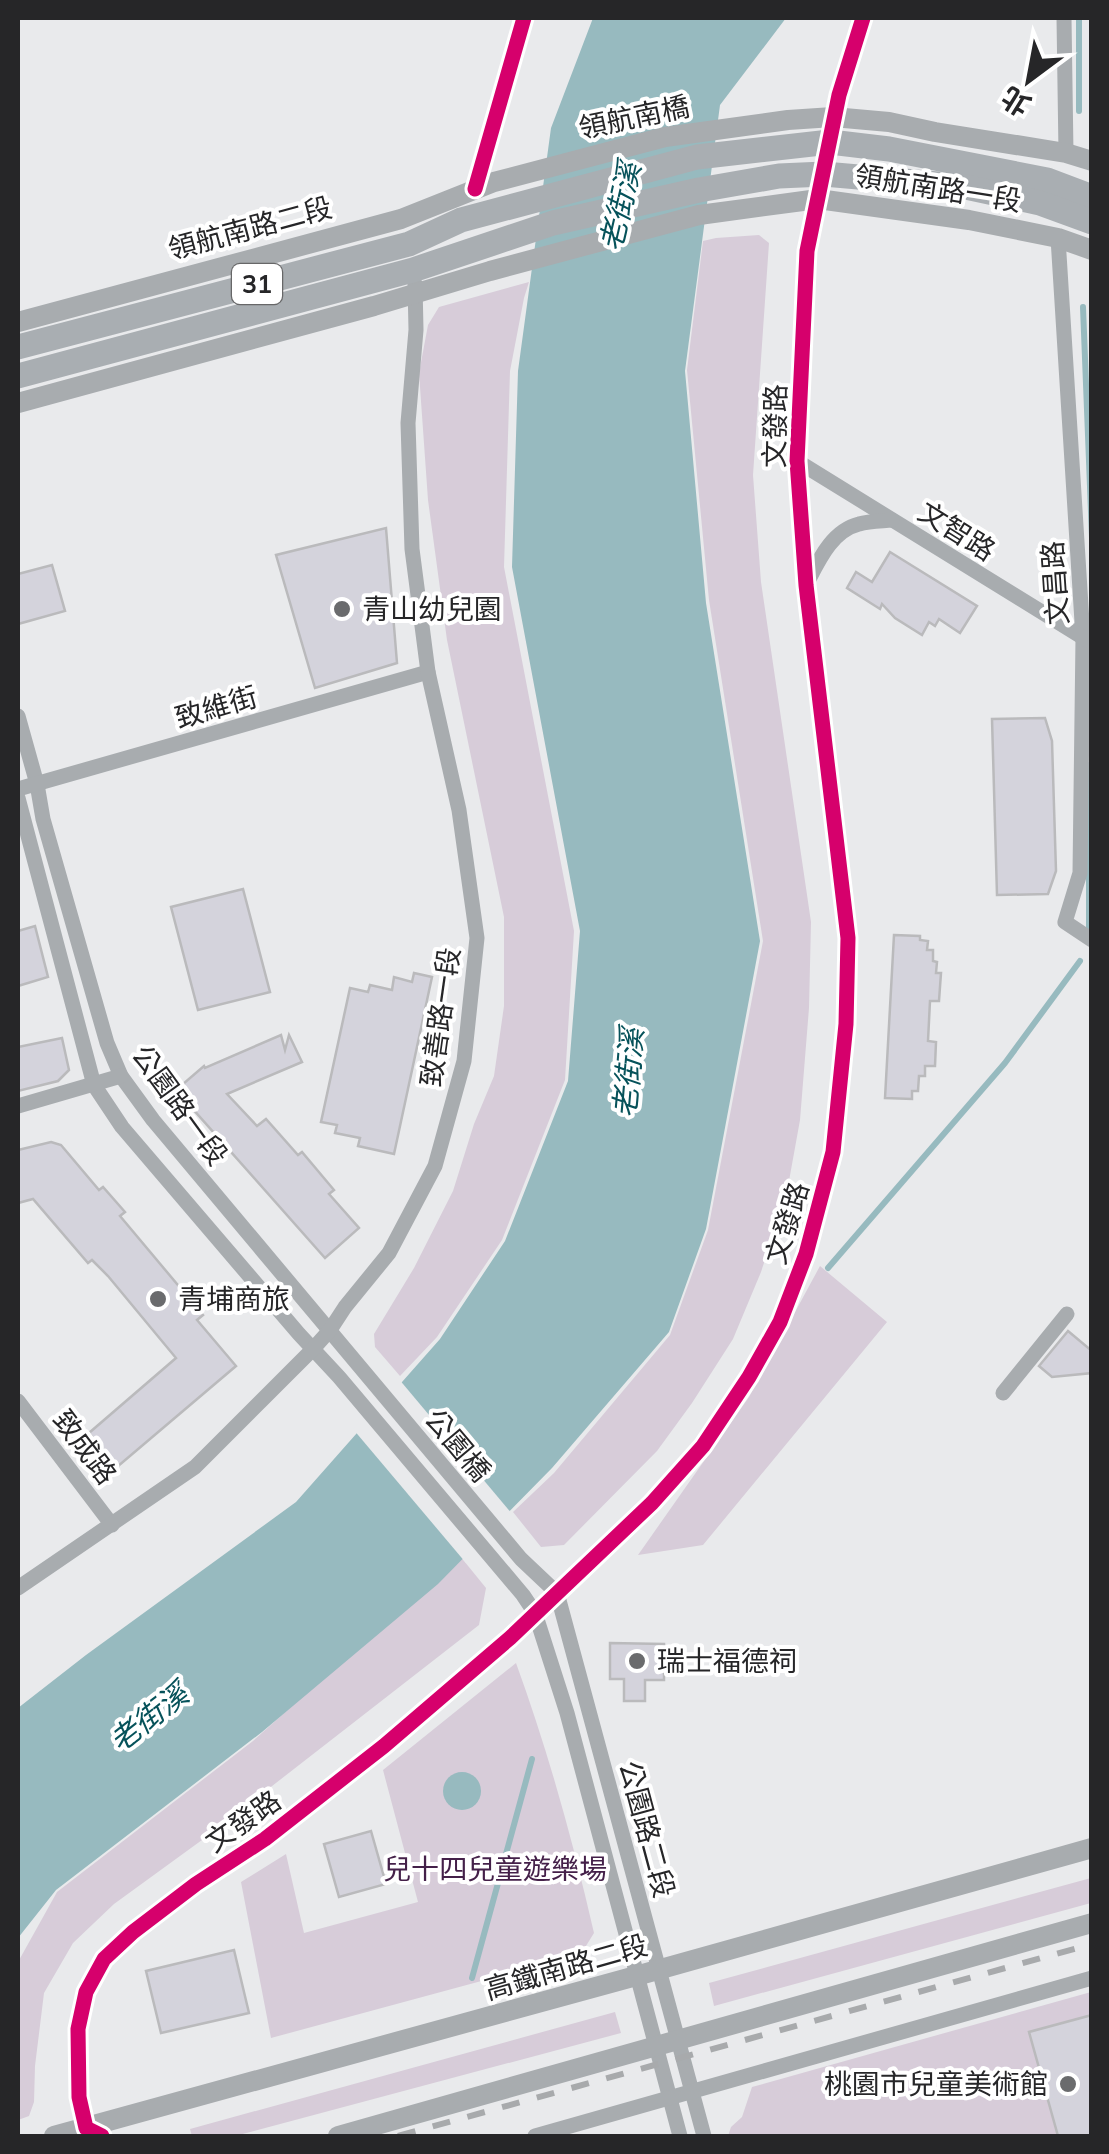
<svg xmlns="http://www.w3.org/2000/svg" width="1109" height="2154" viewBox="0 0 1109 2154" font-family="Mulish,'Noto Sans TC',sans-serif">
<style>
.green{fill:#d7ccd9}
.water{fill:#97babf}
.pier{fill:#e9eaec}
.lines{fill:none;stroke-linecap:round;stroke-linejoin:round}
.stream{stroke:#97babf;stroke-width:6}
.building{fill:#d4d3dc;stroke:#bababc;stroke-width:2.5}
.minor{stroke:#a8acaf;stroke-width:15}
.tertiary{stroke:#a8acaf;stroke-width:20}
.primary{stroke:#a9aeb2;stroke-width:25}
.rail{stroke:#a8aaac;stroke-width:6;stroke-dasharray:18 18;stroke-linecap:butt}
.cycleway-casing{stroke:#fff;stroke-width:21}
.cycleway{stroke:#d6006c;stroke-width:15}
.poi-dot{fill:#6a6b6d;stroke:#fff;stroke-width:4}
.labels{text-anchor:middle;stroke-width:8;stroke-linejoin:round;paint-order:stroke}
.shield{fill:#fff;stroke:#676768;stroke-width:2.5}
.shield-label{font-size:25px;font-weight:bold;fill:#262628}
.street-label{font-size:28px;fill:#262628;stroke:#fff}
.poi-label{font-size:28px;fill:#262628;stroke:#fff;text-anchor:start}
.park-label{font-size:28px;fill:#442049;stroke:#fff}
.water-label{font-size:30px;font-style:italic;fill:#06525a;stroke:#fff}
</style>
<rect width="100%" height="100%" fill="#e9eaec"/>
<!-- green -->
<g class="green">
<polygon points="759,235 769,243 753,475 761,582 811,922 809,1008 800,1120 787,1192 761,1272 733,1339 692,1403 657,1451 564,1545 541,1547 513,1512 554,1473 670,1335 708,1230 763,941 709,600 687,370 703,241 716,238"/>
<polygon points="529,282 524,298 510,371 504,567 574,931 565,1080 502,1240 437,1337 400,1376 375,1347 374,1334 414,1268 453,1191 474,1124 494,1076 504,1006 504,917 447,640 428,500 419,373 428,325 439,307"/>
<polygon points="820,1266 887,1322 703,1545 638,1555 749,1397"/>
<polygon points="460,1556 486,1588 479,1625 213,1832 114,1904 73,1943 44,1993 35,2066 34,2102 29,2116 18,2120 18,2104 20,2103 18,1962 57,1892 253,1741"/>
<path d="M 516,1663 C 548,1751 573,1841 594,1933 L 581,1954 L 271,2038 L 241,1882 L 286,1854 L 304,1933 L 418,1902 L 383,1770 Z"/>
<polygon points="1091,1878 1091,1903 714,2006 709,1983"/>
<polygon points="1091,1992 1091,2136 728,2136 731,2127 742,2117 752,2087"/>
<polygon points="615,2012 621,2033 235,2136 192,2136 190,2129"/>
</g>
<!-- water -->
<g class="water">
<polygon points="593,18 786,18 720,105 685,371 706,603 760,941 706,1229 669,1332 552,1468 438,1584 262,1732 56,1890 18,1938 18,1708 86,1655 296,1502 440,1339 505,1241 568,1081 580,931 512,567 518,371 551,128"/>
<circle cx="462" cy="1791" r="19"/>
</g>
<!-- pier -->
<polygon class="pier" points="398,1378 513,1515 466,1563 353,1429"/>
<g class="lines">
<!-- stream -->
<g class="stream">
<polyline points="1079,18 1079,111"/>
<polyline points="1083,307 1092,538"/>
<polyline points="1089,765 1089,927"/>
<polyline points="828,1268 1005,1063 1080,961"/>
<polyline points="472,1978 532,1759"/>
</g>
</g>
<!-- building -->
<g class="building">
<polygon points="386,528 397,663 315,688 276,555"/>
<polygon points="890,552 977,606 960,633 939,619 935,626 929,622 922,635 895,618 882,604 880,609 847,588 856,572 872,582"/>
<polygon points="52,565 65,611 18,624 18,574"/>
<polygon points="1045,718 1052,741 1056,871 1048,894 997,895 992,719"/>
<polygon points="243,889 270,992 198,1010 171,907"/>
<polygon points="35,926 48,977 18,986 18,931"/>
<polygon points="894,935 920,936 920,940 928,941 927,950 933,950 933,961 937,962 936,973 941,973 939,1001 930,1001 928,1041 936,1042 935,1066 925,1066 925,1076 919,1076 918,1091 912,1091 912,1099 885,1098"/>
<polygon points="414,973 432,977 394,1154 358,1146 360,1138 335,1133 337,1125 321,1122 350,988 368,992 370,985 392,990 394,977 412,982"/>
<polygon points="281,1035 285,1050 289,1035 302,1062 227,1094 257,1126 266,1119 298,1155 302,1152 334,1190 329,1194 359,1228 325,1258 176,1090 204,1066 205,1068"/>
<polygon points="62,1038 69,1070 58,1081 18,1091 18,1047"/>
<polygon points="51,1142 61,1145 99,1190 103,1187 125,1212 120,1216 203,1315 197,1320 236,1366 117,1467 89,1433 176,1358 108,1276 92,1260 88,1263 33,1199 18,1203 18,1150"/>
<polygon points="1068,1331 1092,1351 1092,1373 1052,1377 1039,1366"/>
<polygon points="610,1643 664,1644 664,1680 645,1680 645,1701 624,1701 624,1679 610,1679"/>
<polygon points="371,1831 386,1884 339,1897 324,1844"/>
<polygon points="234,1950 249,2013 161,2033 146,1971"/>
<polygon points="1092,2015 1092,2136 1058,2136 1029,2032"/>
</g>
<g class="lines">
<!-- minor -->
<g class="minor">
<polyline points="1064,18 1066,153"/>
<polyline points="1058,238 1083,638 1080,873 1065,922 1092,940"/>
<polyline points="797,461 1087,640"/>
<path d="M 806,585 C 818,562 831,531 859,524 C 869,521 882,521 892,520"/>
<polyline points="18,716 37,784 43,819 107,1043 121,1076 153,1120 521,1559 557,1593"/>
<polyline points="18,789 428,672"/>
<polyline points="18,798 94,1085 122,1127 299,1334 339,1377 523,1595 535,1613 567,1713 680,2136"/>
<polyline points="18,1106 121,1076"/>
<polyline points="1003,1393 1067,1314"/>
<polyline points="18,1401 112,1525"/>
<polyline points="18,1588 195,1467 313,1349 330,1330 345,1307 389,1253 435,1166 464,1061 477,938 459,810 428,672 412,549 408,423 416,330 415,284"/>
<polyline points="557,1593 704,2136"/>
<polyline points="102,2136 86,2128 79,2097 78,2029 86,1992 104,1959 133,1932 196,1884 265,1839 384,1746 510,1638 652,1503 703,1446 749,1377 780,1322 806,1254 833,1152 846,1024 848,938 806,585 797,461 807,251 839,95 863,18"/>
<polyline points="535,2136 1092,1978"/>
</g>
<!-- tertiary -->
<g class="tertiary">
<polyline points="18,322 401,219 494,182 665,137 788,120 833,117 889,122 935,132 1066,153 1092,161"/>
<polyline points="18,403 374,306 490,271 699,215 818,199 969,220 1058,238 1092,250"/>
<polyline points="54,2136 636,1976 1092,1848"/>
<polyline points="338,2136 1092,1923"/>
</g>
<!-- primary -->
<g class="primary">
<polyline points="18,347 409,244 461,220 697,157 830,142 889,149 1047,180 1092,197"/>
<polyline points="18,376 413,270 553,223 699,190 779,176 824,174 961,186 1040,203 1092,222"/>
</g>
<!-- rail -->
<polyline class="rail" points="398,2136 1092,1944"/>
<!-- cycleway casing -->
<g class="cycleway-casing">
<g id="cycleway">
<polyline points="475,189 524,18"/>
<polyline points="102,2136 86,2128 79,2097 78,2029 86,1992 104,1959 133,1932 196,1884 265,1839 384,1746 510,1638 652,1503 703,1446 749,1377 780,1322 806,1254 833,1152 846,1024 848,938 806,585 797,461 807,251 839,95 863,18"/>
</g>
</g>
<!-- cycleway -->
<use href="#cycleway" class="cycleway"/>
</g>
<!-- markers -->
<g class="poi-dot">
<circle cx="342" cy="609" r="10"/>
<circle cx="158" cy="1299" r="10"/>
<circle cx="637" cy="1661" r="10"/>
<circle cx="1068" cy="2084" r="10"/>
</g>
<g class="labels">
<!-- shield labels -->
<rect class="shield" x="232" y="264" width="50" height="40" rx="8"/>
<g class="shield-label">
<text x="257" y="293">31</text>
</g>
<!-- street labels -->
<g class="street-label">
<text transform="translate(634 117) rotate(-12)" y="10">領航南橋</text>
<text transform="translate(938 188) rotate(9)" y="10">領航南路一段</text>
<text transform="translate(250 228) rotate(-15)" y="10">領航南路二段</text>
<text transform="translate(775 426) rotate(-89)" y="10">文發路</text>
<text transform="translate(957 531) rotate(32)" y="10">文智路</text>
<text transform="translate(1055 583) rotate(-94)" y="10">文昌路</text>
<text transform="translate(216 707) rotate(-16)" y="10">致維街</text>
<text transform="translate(440 1017) rotate(-82)" y="10">致善路一段</text>
<text transform="translate(180 1105) rotate(54)" y="10">公園路一段</text>
<text transform="translate(787 1223) rotate(-73)" y="10">文發路</text>
<text transform="translate(458 1445) rotate(50)" y="10">公園橋</text>
<text transform="translate(85 1447) rotate(53)" y="10">致成路</text>
<text transform="translate(243 1821) rotate(-35)" y="10">文發路</text>
<text transform="translate(647 1829) rotate(75)" y="10">公園路二段</text>
<text transform="translate(566 1967) rotate(-16)" y="10">高鐵南路二段</text>
</g>
<!-- poi labels -->
<g class="poi-label">
<text x="362" y="619">青山幼兒園</text>
<text x="178" y="1309">青埔商旅</text>
<text x="657" y="1671">瑞士福德祠</text>
<text x="1048" y="2094" text-anchor="end">桃園市兒童美術館</text>
</g>
<!-- park labels -->
<g class="park-label">
<text x="495" y="1879">兒十四兒童遊樂場</text>
</g>
<!-- water labels -->
<g class="water-label">
<text transform="translate(621 207) rotate(-77)" y="10">老街溪</text>
<text transform="translate(629 1073) rotate(-85)" y="10">老街溪</text>
<text transform="translate(149 1718) rotate(-38)" y="10">老街溪</text>
</g>
</g>
<!-- border -->
<rect width="1109" height="2154" fill="none" stroke="#262628" stroke-width="40"/>
<!-- north arrow -->
<g transform="translate(1029 80) rotate(212)" stroke="#ffffff" stroke-width="8" paint-order="stroke">
<path d="M0-8L18 38L0 25L-18 38Z" fill="#262628"/>
<text y="-15" font-size="28" font-weight="bold" text-anchor="middle" fill="#262628">北</text>
</g>
</svg>
